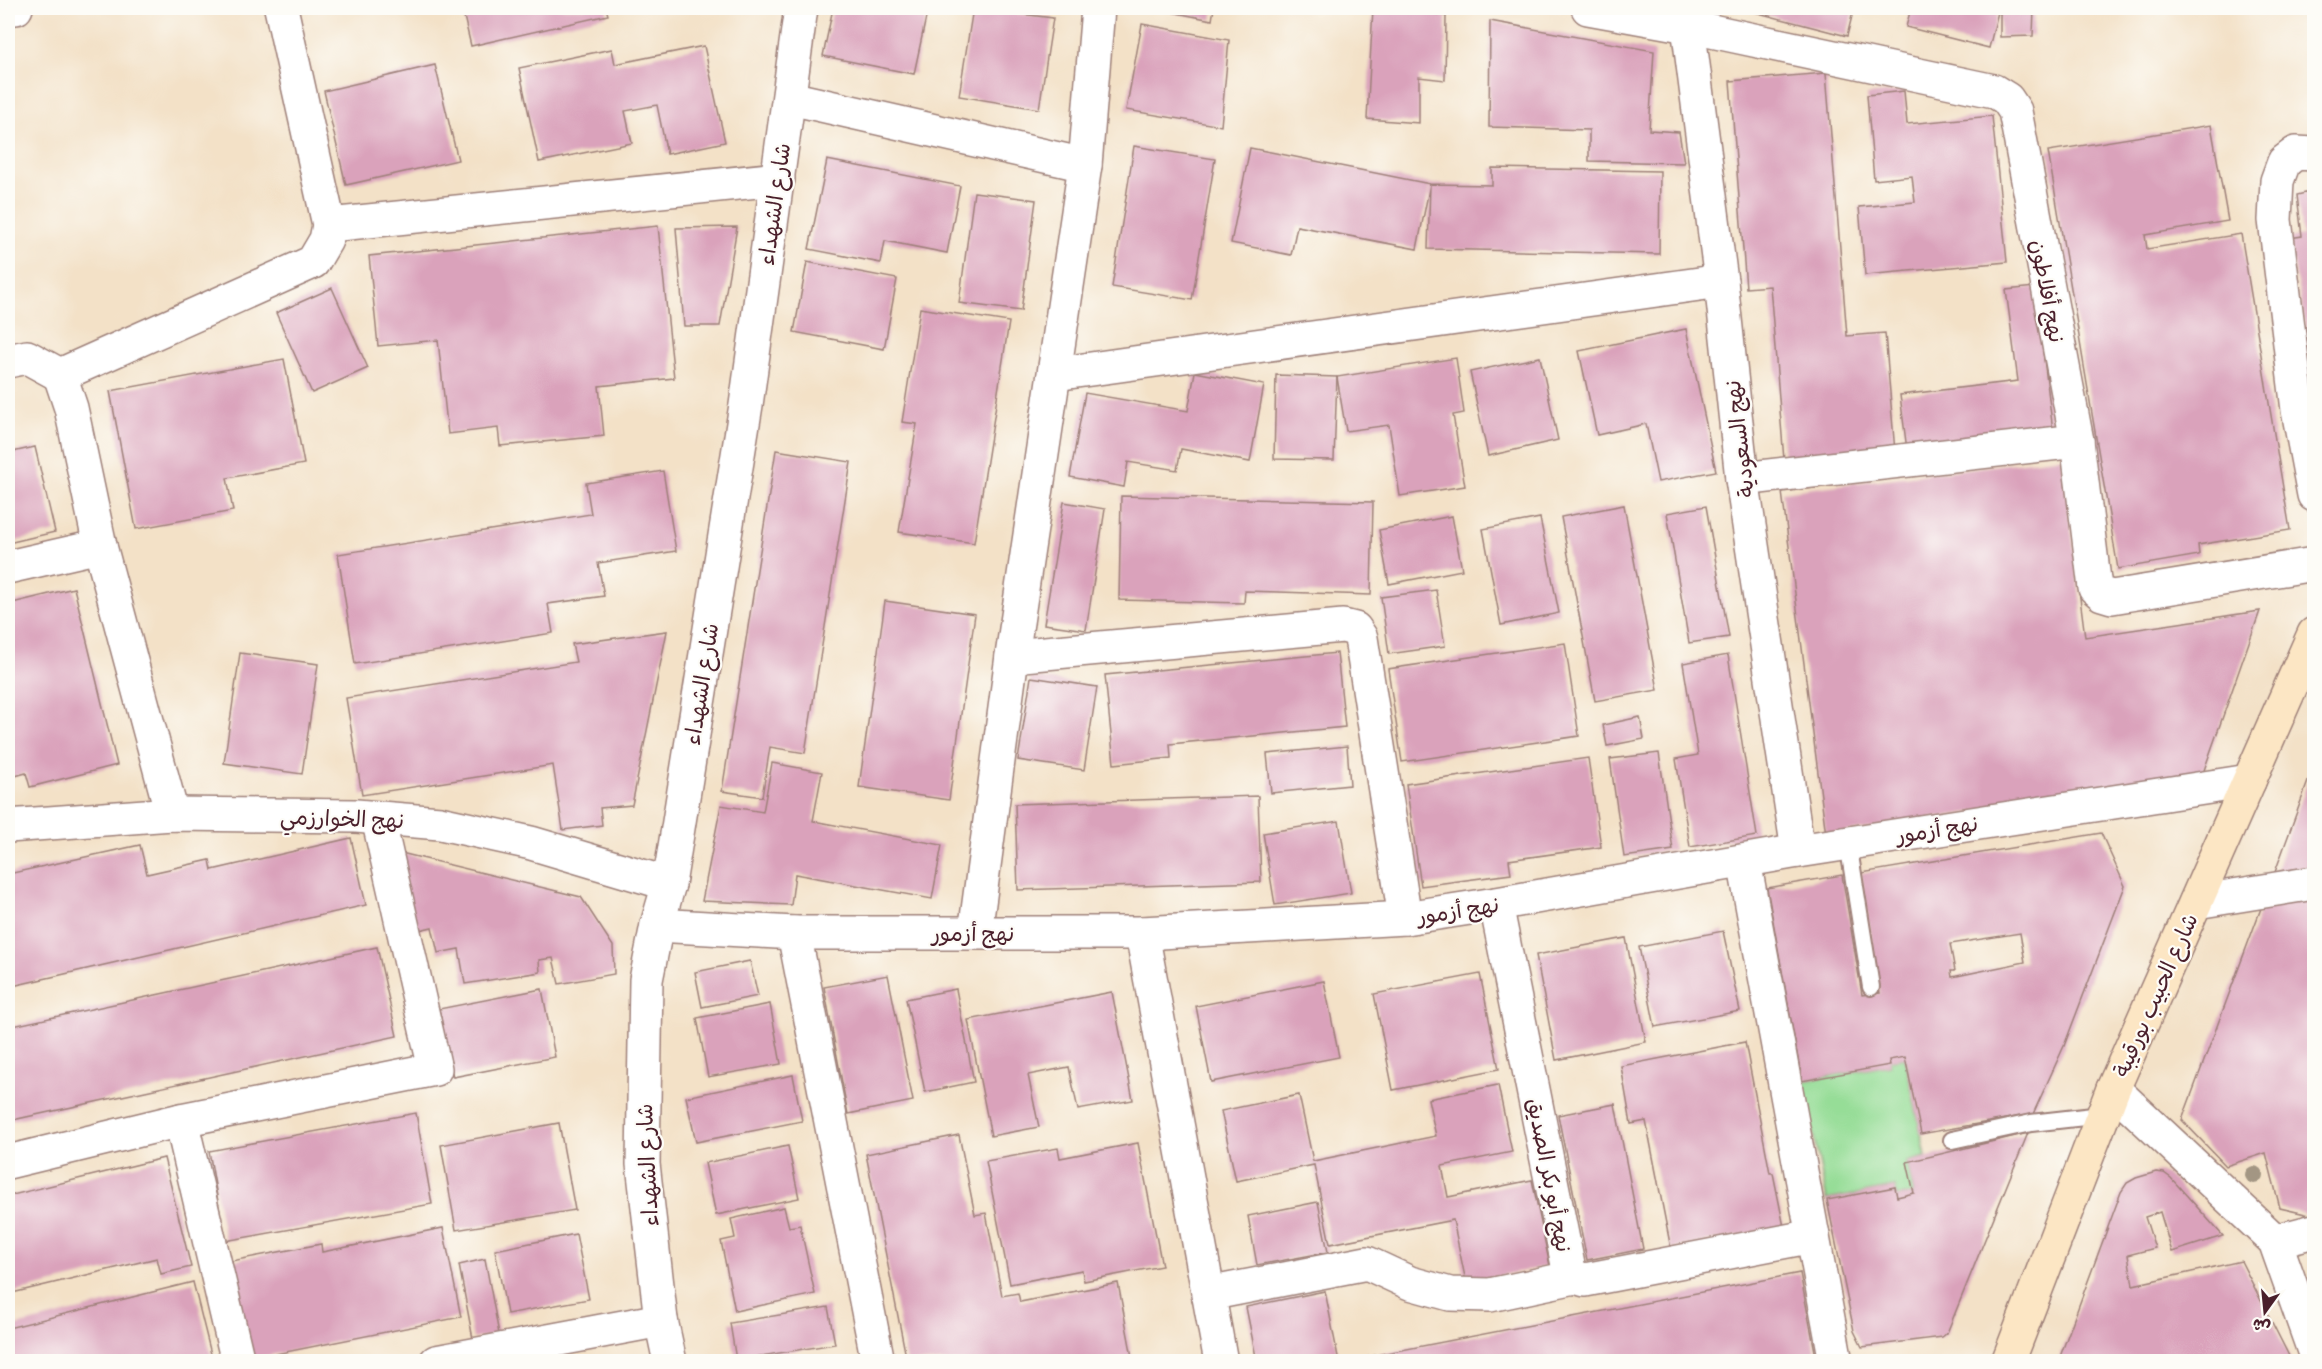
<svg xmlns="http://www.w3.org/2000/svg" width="2322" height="1369" viewBox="0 0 2322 1369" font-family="Itim,'Playpen Sans Arabic',sans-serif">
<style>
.green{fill:#96dd97;stroke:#707e61;stroke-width:1.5}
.building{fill:#daa2bb;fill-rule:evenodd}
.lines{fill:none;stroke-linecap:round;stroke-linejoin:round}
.service-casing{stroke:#9e8079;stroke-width:20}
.minor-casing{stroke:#9e8079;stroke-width:36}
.secondary-casing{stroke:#9e8079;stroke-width:36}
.service{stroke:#fff;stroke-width:16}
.minor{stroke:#fff;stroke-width:33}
.secondary{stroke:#fce6c4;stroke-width:33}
.tree{fill:#a39683}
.labels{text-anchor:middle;stroke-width:4.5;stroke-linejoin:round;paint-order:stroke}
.street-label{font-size:22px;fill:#4a1f2b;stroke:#fdfcf7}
</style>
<rect width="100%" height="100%" fill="#fdfcf7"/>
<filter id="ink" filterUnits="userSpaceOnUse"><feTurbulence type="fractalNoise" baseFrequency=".0167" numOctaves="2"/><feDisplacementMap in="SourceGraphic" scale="12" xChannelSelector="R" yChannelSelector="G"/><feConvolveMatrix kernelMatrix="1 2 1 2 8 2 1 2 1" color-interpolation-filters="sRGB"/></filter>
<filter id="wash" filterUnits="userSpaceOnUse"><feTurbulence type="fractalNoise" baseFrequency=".008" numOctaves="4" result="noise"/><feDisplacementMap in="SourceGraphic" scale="24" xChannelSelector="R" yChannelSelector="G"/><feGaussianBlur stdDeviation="1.35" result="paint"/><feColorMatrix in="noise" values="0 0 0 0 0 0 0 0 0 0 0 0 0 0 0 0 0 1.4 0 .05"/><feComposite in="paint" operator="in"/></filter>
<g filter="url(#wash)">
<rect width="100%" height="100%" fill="#f3e1c7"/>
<!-- green -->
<polygon class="green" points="1905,1057 1926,1157 1907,1162 1914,1193 1897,1197 1895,1187 1827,1200 1802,1081 1890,1065 1889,1060"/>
<g id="blocks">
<!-- building -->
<g class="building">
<polygon points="462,8 606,8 608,15 471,46"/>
<polygon points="833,8 928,8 914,74 823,56"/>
<polygon points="973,8 1053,18 1039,109 959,96"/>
<polygon points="1373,8 1397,8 1446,16 1445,80 1419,77 1419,123 1367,119"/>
<polygon points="1739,8 1854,8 1847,36"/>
<polygon points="1911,8 1999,8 1989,48 1906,27"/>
<polygon points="2000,8 2034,8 2033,36 2000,37"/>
<polygon points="1156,9 1156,8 1214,8 1212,20"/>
<polygon points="1490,21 1654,51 1649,130 1679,132 1684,163 1589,161 1589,130 1489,127"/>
<polygon points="1142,24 1229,40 1221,126 1126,110"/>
<polygon points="704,46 725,142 667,154 657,105 625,111 632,143 539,162 519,68 612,49 615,64"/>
<polygon points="435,65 458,160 346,185 324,91"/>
<polygon points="1826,73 1847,336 1885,333 1895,452 1784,460 1770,286 1746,288 1730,81"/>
<polygon points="1904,91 1907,124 1992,116 2007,262 1865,275 1859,207 1915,202 1912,176 1874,180 1867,95"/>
<polygon points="2211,125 2228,221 2145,235 2147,249 2241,234 2290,530 2198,545 2199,555 2118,569 2048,151"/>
<polygon points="1134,146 1215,159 1192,300 1112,287"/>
<polygon points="1250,148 1430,184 1492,185 1492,168 1660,171 1659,254 1428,249 1430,184 1417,249 1297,226 1291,255 1231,243"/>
<polygon points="827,160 960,186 947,253 885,241 881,263 809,249"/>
<polygon points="2314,191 2314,371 2313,371 2289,238 2302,236 2297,195"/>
<polygon points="974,192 1036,200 1021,311 959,303"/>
<polygon points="658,226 674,378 599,386 604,436 500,446 498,428 448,434 438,340 378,346 369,256"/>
<polygon points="737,227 720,326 684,326 676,228"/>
<polygon points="807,262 897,279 884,349 794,332"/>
<polygon points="2035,287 2053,431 1907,450 1900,395 2018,381 2006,290"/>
<polygon points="332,288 368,368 312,393 276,313"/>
<polygon points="920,308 1009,322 974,543 899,532 917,424 902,422"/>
<polygon points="1686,329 1716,471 1658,482 1646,424 1597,435 1579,351"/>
<polygon points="1540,357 1558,440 1488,456 1470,372"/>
<polygon points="1456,358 1464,413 1453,415 1465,486 1400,496 1389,425 1346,431 1337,377"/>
<polygon points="284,359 304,464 227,478 233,511 136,529 110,391"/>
<polygon points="1195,372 1264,385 1250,462 1181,449 1177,470 1128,462 1124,487 1070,477 1085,393 1188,411"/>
<polygon points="1276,375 1337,377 1334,460 1274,459"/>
<polygon points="35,447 55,532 8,543 8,453"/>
<polygon points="776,450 851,462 805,753 770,747 762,797 722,791"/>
<polygon points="2062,457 2085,637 2260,611 2202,776 1826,835 1782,492"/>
<polygon points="663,471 676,551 598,563 604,596 548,604 553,633 355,664 338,554 591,514 586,483"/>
<polygon points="1121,496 1373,502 1371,595 1245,591 1244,603 1119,600"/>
<polygon points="1064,502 1105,509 1086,630 1044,624"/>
<polygon points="1624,505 1658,690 1595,701 1561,517"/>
<polygon points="1706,506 1729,637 1689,643 1667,513"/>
<polygon points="1452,516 1462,570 1389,584 1379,530"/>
<polygon points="1540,518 1559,613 1501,625 1483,529"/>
<polygon points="74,588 117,765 30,787 26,773 8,778 8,604"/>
<polygon points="1436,590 1445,646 1389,654 1381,597"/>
<polygon points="885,601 975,614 949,800 859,787"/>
<polygon points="667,631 632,805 600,808 602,825 563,830 553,765 362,795 346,698 576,662 572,644"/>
<polygon points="1565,643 1579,736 1402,762 1388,669"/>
<polygon points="240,653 318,664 302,774 224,763"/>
<polygon points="1337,653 1345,727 1170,744 1171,758 1114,764 1105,675"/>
<polygon points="1728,655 1757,836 1690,847 1676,759 1698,755 1683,663"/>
<polygon points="1031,677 1097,687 1084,770 1018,760"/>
<polygon points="1640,717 1644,739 1607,746 1603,725"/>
<polygon points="1347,746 1350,785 1271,793 1267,754"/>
<polygon points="1659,753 1673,850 1624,857 1610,759"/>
<polygon points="1588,758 1601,847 1509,860 1511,874 1421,886 1406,784"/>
<polygon points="772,763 822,772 813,821 942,845 932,899 795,874 791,905 702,901 721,805 763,812"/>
<polygon points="2314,765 2314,866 2275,872"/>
<polygon points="1258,796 1261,882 1018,890 1015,804"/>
<polygon points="1339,821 1351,893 1275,905 1263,833"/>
<path d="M 2101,833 L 2125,886 L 2064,1046 L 2033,1114 L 1921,1134 L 1905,1057 L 1889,1060 L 1890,1065 L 1802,1081 L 1767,888 L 1842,875 L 1862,995 L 1880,993 L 1861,873 ZM 2020,933 L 2025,962 L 1952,977 L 1951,971 L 1955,971 L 1950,944 Z"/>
<polygon points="351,838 366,905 8,987 8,874 140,845 147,874 210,860 212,870"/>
<polygon points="397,852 581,897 613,946 614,974 559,984 553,958 539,960 540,972 465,984 459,949 438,953 432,927 415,931"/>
<polygon points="2314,895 2314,1216 2280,1208 2266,1153 2226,1166 2182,1120 2263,903"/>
<polygon points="1723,931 1740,1011 1655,1027 1639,947"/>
<polygon points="1626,938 1646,1042 1556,1060 1536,955"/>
<polygon points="377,947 397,1036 8,1121 8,1027"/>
<polygon points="750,961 758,996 702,1007 695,972"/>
<polygon points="1480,974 1499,1069 1393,1090 1374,994"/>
<polygon points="888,975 913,1101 848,1114 824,987"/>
<polygon points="1324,981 1339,1057 1211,1082 1196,1006"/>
<polygon points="542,989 555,1057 453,1077 439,1009"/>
<polygon points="956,989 974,1082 925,1092 906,999"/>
<polygon points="1112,992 1133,1100 1078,1110 1069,1067 1028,1075 1039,1127 991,1136 968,1020"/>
<polygon points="770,1004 781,1064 708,1077 697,1018"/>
<polygon points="1745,1042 1770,1173 1773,1173 1784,1227 1671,1249 1646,1121 1631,1124 1621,1066"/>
<polygon points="793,1075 802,1121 696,1142 686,1097"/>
<polygon points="1498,1085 1512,1152 1442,1166 1448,1197 1532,1180 1550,1266 1466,1282 1453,1220 1330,1244 1314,1165 1236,1181 1221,1111 1299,1095 1313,1161 1436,1136 1428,1099"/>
<polygon points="1615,1104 1643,1249 1587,1260 1558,1115"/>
<polygon points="416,1113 432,1204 225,1241 209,1151"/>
<polygon points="559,1123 575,1210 456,1230 441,1145"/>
<polygon points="2028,1133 1947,1333 1942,1337 1862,1347 1854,1331 1827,1200 1895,1187 1897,1197 1914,1193 1907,1162"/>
<polygon points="959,1135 975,1215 986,1213 1002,1296 1018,1293 1020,1302 1118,1283 1133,1362 907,1362 866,1154"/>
<polygon points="1138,1143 1162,1266 1084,1281 1082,1270 1010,1284 986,1161 1058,1148 1060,1158"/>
<polygon points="788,1146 799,1198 716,1215 705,1163"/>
<polygon points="164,1158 191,1267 161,1274 157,1258 8,1294 8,1196"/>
<polygon points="2156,1172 2164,1173 2171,1178 2223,1236 2172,1252 2160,1212 2145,1217 2155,1248 2128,1255 2133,1285 2241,1261 2292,1362 2058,1362 2121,1192 2127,1183 2136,1178"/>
<polygon points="1318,1202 1328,1252 1257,1265 1248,1216"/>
<polygon points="784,1207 789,1227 800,1225 815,1294 735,1311 721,1241 735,1238 731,1219"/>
<polygon points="443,1228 461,1317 246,1360 226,1262 321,1244 322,1252"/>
<polygon points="576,1234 589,1299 507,1314 495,1250"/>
<polygon points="485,1259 499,1334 473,1339 459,1265"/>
<polygon points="1800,1273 1817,1362 1355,1362 1355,1359"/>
<polygon points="193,1282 213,1362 8,1362 8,1328"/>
<polygon points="1325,1291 1339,1362 1257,1362 1246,1307"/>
<polygon points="828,1307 835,1344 736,1360 730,1323"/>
</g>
</g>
</g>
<g filter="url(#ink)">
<use href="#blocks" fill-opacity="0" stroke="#9e8079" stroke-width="1.5"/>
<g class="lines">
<!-- service casing -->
<g class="service-casing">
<g id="service">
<polyline points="1848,843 1871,987"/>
<polyline points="1952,1140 2031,1123 2102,1115"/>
</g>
</g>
<!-- minor casing -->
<g class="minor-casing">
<g id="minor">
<polyline points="1588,8 1688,26 1994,91 2007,99 2015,111 2077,441 2095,588 2102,594 2112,597 2314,564"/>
<polyline points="1690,8 1688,26 1721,281 1742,479 1798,851"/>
<polyline points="8,9 16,8"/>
<polyline points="790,98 1085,165"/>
<polyline points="2314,154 2296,153 2284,162 2277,181 2275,220 2298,410 2314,495"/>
<polyline points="329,225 778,179"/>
<polyline points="8,361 27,357 60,375"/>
<polyline points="1055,374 1721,281"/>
<polyline points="1742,479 2077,441"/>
<polyline points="8,567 100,546"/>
<polyline points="1012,656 1343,626 1355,629 1361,638 1405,918"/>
<polyline points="172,814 100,546 71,408 60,375 313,262 326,240 329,225 281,8"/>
<polyline points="8,826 172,814 356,816 440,823 531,843 669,884"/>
<polyline points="1744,861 1836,1362"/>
<polyline points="2196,902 2314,883"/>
<polyline points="1496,904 1569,1270 1575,1277 1585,1280 1813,1236"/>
<polyline points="657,925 794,933 1142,933 1405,918 1496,904 1798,851 2249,781"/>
<polyline points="794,933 878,1362"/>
<polyline points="975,933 1012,656 1085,165 1098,8"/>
<polyline points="1142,933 1221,1362"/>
<polyline points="2113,1089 2275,1241 2314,1351"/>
<polyline points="181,1120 435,1069 378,818"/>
<polyline points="8,1162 181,1120 238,1362"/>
<polyline points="2275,1241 2314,1231"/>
<polyline points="1208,1294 1367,1263 1410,1283 1450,1294 1490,1295 1575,1277"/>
<polyline points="436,1362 661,1320"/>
<polyline points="670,1362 661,1320 643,1164 646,980 657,925 669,884 746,405 801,8"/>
</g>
</g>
<!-- secondary casing -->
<g class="secondary-casing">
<polyline id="secondary" points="2008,1362 2113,1089 2314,634"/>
</g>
<!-- service -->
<use href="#service" class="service"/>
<!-- minor -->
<use href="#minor" class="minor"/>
<!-- secondary -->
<use href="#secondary" class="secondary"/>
</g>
<!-- trees -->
<circle class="tree" cx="2254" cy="1175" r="9"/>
</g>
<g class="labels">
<!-- street labels -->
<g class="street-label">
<text transform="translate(774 204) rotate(-82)" y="8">شارع الشهداء</text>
<text transform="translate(2048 291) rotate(79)" y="8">نهج أفلاطون</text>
<text transform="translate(1739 439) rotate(-97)" y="8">نهج السعودية</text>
<text transform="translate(701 684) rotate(-81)" y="8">شارع الشهداء</text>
<text transform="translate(342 818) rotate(2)" y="8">نهج الخوارزمي</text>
<text transform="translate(1937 829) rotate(-9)" y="8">نهج أزمور</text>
<text transform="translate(1458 910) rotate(-9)" y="8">نهج أزمور</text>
<text x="973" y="941">نهج أزمور</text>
<text transform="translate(2155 995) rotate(-66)" y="8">شارع الحبيب بورقيبة</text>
<text transform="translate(647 1165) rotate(-93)" y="8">شارع الشهداء</text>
<text transform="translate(1550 1175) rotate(79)" y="8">نهج أبو بكر الصديق</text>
</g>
</g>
<!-- margin -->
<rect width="2322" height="1369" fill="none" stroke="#fdfcf7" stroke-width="30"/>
<!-- north arrow -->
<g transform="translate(2265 1312) rotate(195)" stroke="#fdfcf7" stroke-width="4.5" paint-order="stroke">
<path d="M0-4.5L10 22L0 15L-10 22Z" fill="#4a1f2b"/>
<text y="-9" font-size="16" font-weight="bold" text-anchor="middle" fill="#4a1f2b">ش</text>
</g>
</svg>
